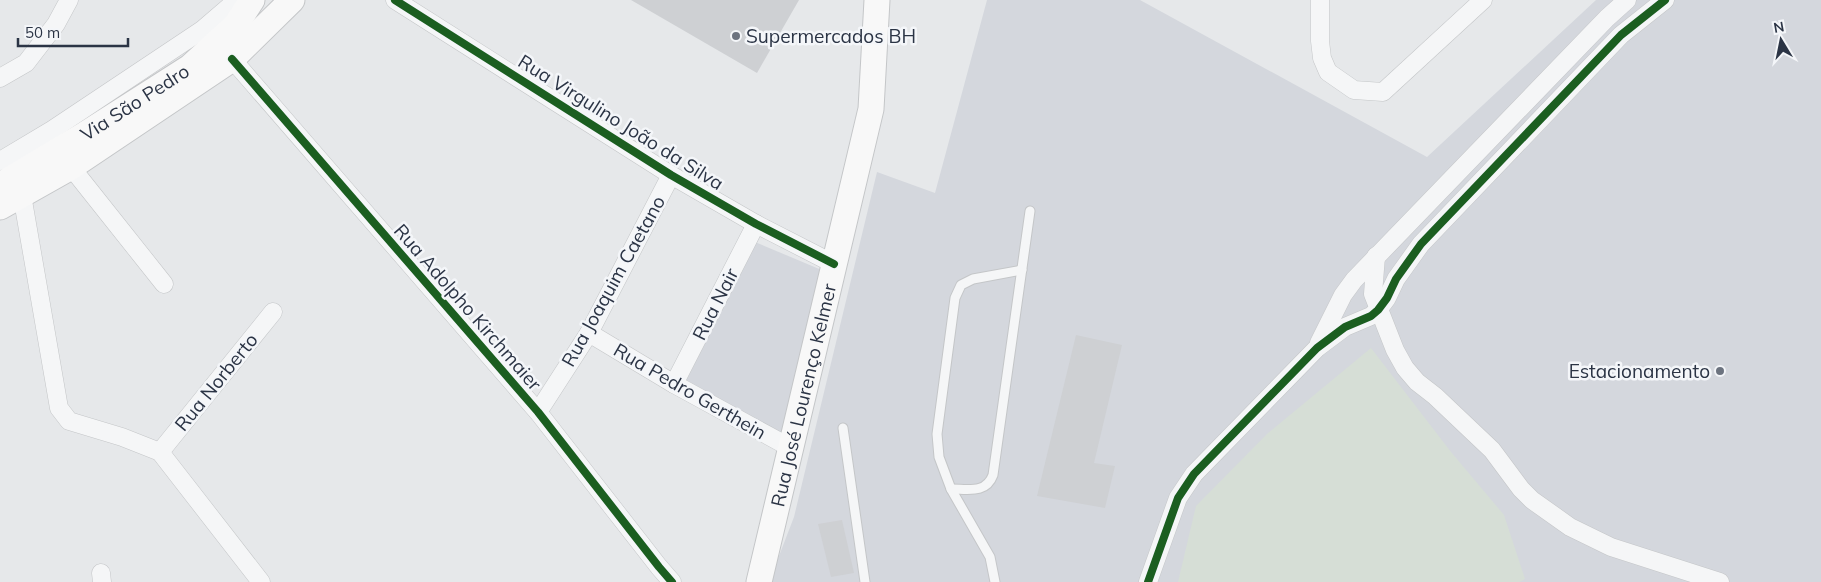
<svg xmlns="http://www.w3.org/2000/svg" width="1821" height="582" viewBox="0 0 1821 582" font-family="Mulish,sans-serif">
<style>
.built{fill:#d4d7dd}
.green{fill:#d6ded6}
.building{fill:#ced0d3}
.lines{fill:none;stroke-linecap:round;stroke-linejoin:round}
.lane-casing{stroke:#c4c6c8;stroke-width:11}
.street-casing{stroke:#c4c6c8;stroke-width:19}
.secondary-casing{stroke:#c4c6c8;stroke-width:27}
.lane{stroke:#f5f6f7;stroke-width:9}
.street{stroke:#f5f6f7;stroke-width:18}
.secondary{stroke:#f8f8f8;stroke-width:25}
.cycleway-casing{stroke:#f4f6f9;stroke-width:11}
.cycleway{stroke:#1b5e20;stroke-width:8}
.poi-dot{fill:#6c737f;stroke:#f4f6f9;stroke-width:2}
.labels{text-anchor:middle;stroke-width:5;stroke-linejoin:round;paint-order:stroke}
.poi-label{font-size:19px;fill:#2b3445;stroke:#f4f6f9;text-anchor:start}
.street-label{font-size:19px;fill:#2b3445;stroke:#f4f6f9}
</style>
<rect width="100%" height="100%" fill="#e6e8ea"/>
<!-- built -->
<g class="built">
<polygon points="987,0 1140,0 1427,157 1596,0 1821,0 1821,582 769,582 794,517 877,172 935,193"/>
<polygon points="755,242 824,271 782,434 685,383"/>
</g>
<!-- green -->
<polygon class="green" points="1371,348 1451,452 1504,515 1525,579 1519,582 1178,582 1196,506 1267,434"/>
<!-- building -->
<g class="building">
<polygon points="631,0 799,0 757,73"/>
<polygon points="1076,335 1122,345 1094,463 1115,466 1105,508 1037,496"/>
<polygon points="842,520 854,573 831,577 818,524"/>
</g>
<g class="lines">
<!-- lane casing -->
<g class="lane-casing">
<g id="lane">
<polyline points="843,428 865,582"/>
<path d="M 951,489 C 968,489 986,494 993,475 L 1030,211"/>
<polyline points="995,582 990,557 951,489 939,457 937,434 955,298 961,285 973,279 1022,270"/>
</g>
</g>
<!-- street casing -->
<g class="street-casing">
<g id="street">
<polyline points="395,0 671,175 756,224 834,264"/>
<polyline points="1320,0 1320,41 1322,58 1328,72 1354,90 1383,92 1483,0"/>
<polyline points="232,59 538,412 659,567 672,582"/>
<polyline points="0,78 26,63 56,24 69,0"/>
<polyline points="0,161 52,130 202,30 237,0"/>
<polyline points="71,167 164,284"/>
<polyline points="22,195 59,408 69,421 122,437 160,452 261,582"/>
<polyline points="1376,256 1373,294 1395,350 1405,368 1417,382 1435,396 1492,450 1521,489 1532,500 1570,527 1611,547 1720,582"/>
<polyline points="589,333 674,384 791,448"/>
<polyline points="1319,343 1343,295 1354,280 1607,18 1627,0"/>
<polyline points="674,384 756,224"/>
<polyline points="538,412 589,333 671,175"/>
<polyline points="160,452 273,312"/>
<polyline points="101,573 102,582"/>
<polyline points="1148,582 1178,498 1194,474 1317,348 1345,327 1371,316 1378,310 1387,298 1396,279 1421,244 1621,35 1665,0"/>
</g>
</g>
<!-- secondary casing -->
<g class="secondary-casing">
<g id="secondary">
<path id="s1" d="M 0,185 L 82,136 L 190,67 L 236,25 L 252,0"/>
<polyline points="0,207 71,167 232,59 292,0"/>
<path id="s2" d="M 759,582 L 871,109 L 877,0"/>
</g>
</g>
<!-- lane -->
<use href="#lane" class="lane"/>
<!-- street -->
<use href="#street" class="street"/>
<!-- secondary -->
<use href="#secondary" class="secondary"/>
<!-- cycleway casing -->
<g class="cycleway-casing">
<g id="cycleway">
<polyline points="395,0 671,175 756,224 834,264"/>
<polyline points="232,59 538,412 659,567 672,582"/>
<polyline points="1148,582 1178,498 1194,474 1317,348 1345,327 1371,316 1378,310 1387,298 1396,279 1421,244 1621,35 1665,0"/>
</g>
</g>
<!-- cycleway -->
<use href="#cycleway" class="cycleway"/>
</g>
<!-- markers -->
<g class="poi-dot">
<circle cx="736" cy="36" r="5"/>
<circle cx="1720" cy="371" r="5"/>
</g>
<g class="labels">
<!-- poi labels -->
<g class="poi-label">
<text x="746" y="43">Supermercados BH</text>
<text x="1710" y="378" text-anchor="end">Estacionamento</text>
</g>
<!-- street labels -->
<g class="street-label">
<text dy="7" stroke="none"><textPath href="#s1" startOffset="158">Via São Pedro</textPath></text>
<text transform="translate(621 122) rotate(32)" y="7">Rua Virgulino João da Silva</text>
<text transform="translate(613 281) rotate(-61)" y="7">Rua Joaquim Caetano</text>
<text transform="translate(715 304) rotate(-63)" y="7">Rua Nair</text>
<text transform="translate(468 307) rotate(49)" y="7">Rua Adolpho Kirchmaier</text>
<text transform="translate(216 382) rotate(-51)" y="7">Rua Norberto</text>
<text transform="translate(690 391) rotate(30)" y="7">Rua Pedro Gerthein</text>
<text dy="7" stroke="none"><textPath href="#s2" startOffset="192">Rua José Lourenço Kelmer</textPath></text>
</g>
</g>
<!-- north arrow -->
<g transform="translate(1781 40) rotate(350)" stroke="#f4f6f9" stroke-width="4" paint-order="stroke">
<path d="M0-4L9 19L0 12L-9 19Z" fill="#2b3445"/>
<text y="-8" font-size="14" font-weight="bold" text-anchor="middle" fill="#2b3445">N</text>
</g>
<!-- scale -->
<path d="M18 38v8h110v-8" fill="none" stroke="#2b3445" stroke-width="2.5"/>
<text x="25" y="38" font-size="15" fill="#2b3445" stroke="#f4f6f9" stroke-width="4" paint-order="stroke">50 m</text>
</svg>
